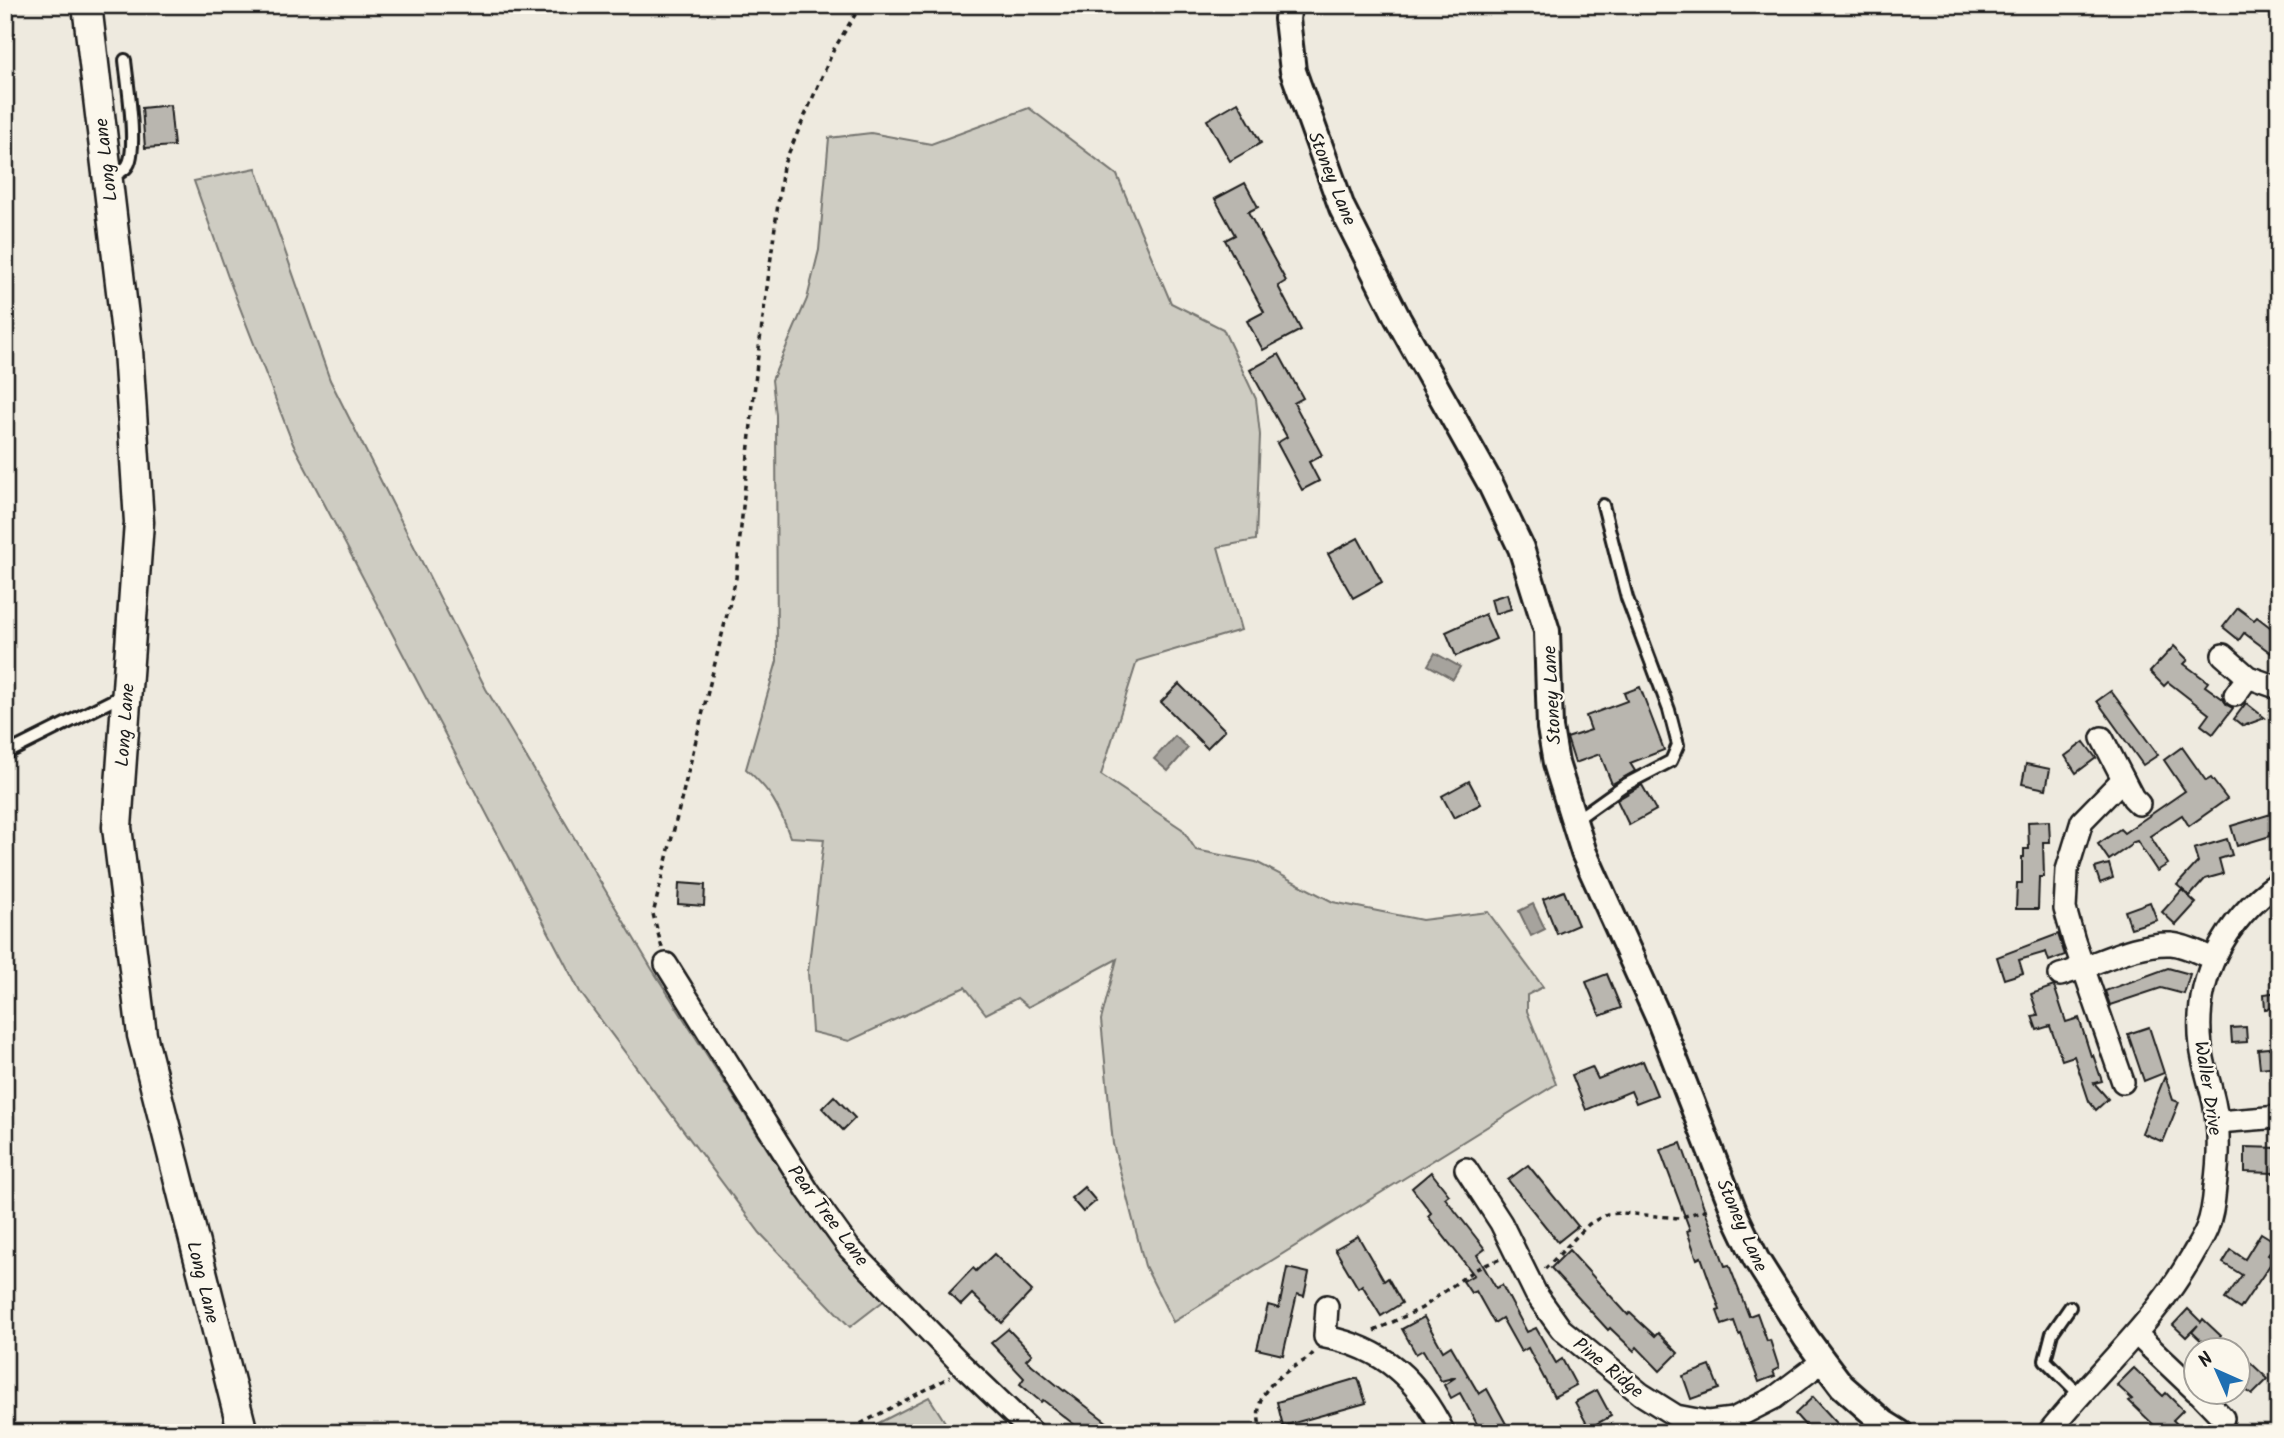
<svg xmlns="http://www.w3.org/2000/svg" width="2284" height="1438" viewBox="0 0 2284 1438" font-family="Kalam,sans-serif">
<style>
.green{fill:#ceccc2;stroke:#75746f;stroke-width:2}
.water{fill:#a6a39d;stroke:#6f6d69;stroke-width:2}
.building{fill:#b9b6af;stroke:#1c1c1c;stroke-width:2}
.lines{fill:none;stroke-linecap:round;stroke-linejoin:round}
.service-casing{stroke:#1c1c1c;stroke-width:16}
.minor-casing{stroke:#1c1c1c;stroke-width:26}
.tertiary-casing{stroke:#1c1c1c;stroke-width:30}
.secondary-casing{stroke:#1c1c1c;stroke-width:33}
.path{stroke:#1c1c1c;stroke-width:3.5;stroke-dasharray:5 5;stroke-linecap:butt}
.service{stroke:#fbf7ec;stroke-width:10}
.minor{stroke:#fbf7ec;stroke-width:21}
.tertiary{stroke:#fbf7ec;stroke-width:24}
.secondary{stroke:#fbf7ec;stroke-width:28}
.labels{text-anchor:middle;stroke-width:5;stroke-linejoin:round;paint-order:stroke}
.street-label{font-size:19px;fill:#1c1c1c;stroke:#fbf7ec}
</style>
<rect width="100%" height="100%" fill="#eeeadf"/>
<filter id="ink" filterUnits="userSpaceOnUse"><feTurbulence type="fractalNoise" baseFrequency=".0143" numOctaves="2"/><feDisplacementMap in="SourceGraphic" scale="14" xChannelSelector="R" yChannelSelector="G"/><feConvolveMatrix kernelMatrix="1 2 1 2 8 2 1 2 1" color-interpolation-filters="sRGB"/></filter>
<g filter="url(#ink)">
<!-- green -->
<g class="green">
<path d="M 1029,108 L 1117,175 L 1171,303 L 1223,329 L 1256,399 L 1260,435 L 1256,540 L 1218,547 L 1241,630 L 1137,661 L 1101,775 L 1182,829 L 1196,850 L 1256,862 L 1333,902 L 1422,920 L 1488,912 L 1543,987 L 1527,995 L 1527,1011 L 1556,1084 L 1173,1322 L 1145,1266 L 1113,1144 L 1101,1020 L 1117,959 L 1028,1007 L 1017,998 L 986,1014 L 965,987 L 849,1041 L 812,1032 L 808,972 L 824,839 L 790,837 C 779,806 771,791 746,769 L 777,661 L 776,415 L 772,380 L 807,299 L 819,250 L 829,138 L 871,133 L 931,144 Z"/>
<polygon points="256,168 330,380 486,689 652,969 785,1177 886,1299 850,1327 760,1233 580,992 293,444 228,277 194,181"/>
<polygon points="929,1397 952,1433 859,1433"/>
</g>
<!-- water -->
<g class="water">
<polygon points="1435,653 1460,667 1453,679 1428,665"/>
<polygon points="1175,736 1188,748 1168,771 1154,759"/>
<polygon points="1533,904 1545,929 1531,936 1519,911"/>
</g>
<!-- building -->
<g class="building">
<polygon points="1238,102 1261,143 1230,161 1207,120"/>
<polygon points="170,105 174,146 145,148 142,108"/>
<polygon points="1245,183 1258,207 1248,212 1286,281 1278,286 1301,330 1263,350 1247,321 1264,312 1225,240 1235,235 1215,199"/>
<polygon points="1279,354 1303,398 1294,403 1322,455 1309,462 1319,481 1302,490 1277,443 1287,437 1250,370"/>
<polygon points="1358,538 1382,582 1353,598 1328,554"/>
<polygon points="1507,594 1511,609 1495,614 1491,599"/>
<polygon points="2238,608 2254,620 2257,617 2279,634 2279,659 2244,633 2239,640 2223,627"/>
<polygon points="1485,614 1496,639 1456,656 1446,632"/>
<polygon points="2174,646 2188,660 2184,664 2208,682 2205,686 2223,699 2227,705 2233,708 2213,734 2201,725 2209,714 2168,682 2164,686 2150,672"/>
<polygon points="1179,684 1225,730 1207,748 1161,702"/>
<polygon points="1640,687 1664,750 1630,763 1635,771 1612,784 1600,754 1575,763 1567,738 1591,730 1586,716 1627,701 1624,693"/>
<polygon points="2111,691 2158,755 2143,765 2097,701"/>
<polygon points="2246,703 2260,714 2265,718 2243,726 2234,719"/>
<polygon points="2084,742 2096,758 2076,773 2065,756"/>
<polygon points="2182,747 2206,781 2211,778 2227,799 2189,826 2182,815 2150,836 2168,864 2157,871 2137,841 2131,843 2131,845 2109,860 2098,844 2120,829 2124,833 2185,791 2164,760"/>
<polygon points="2026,764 2050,769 2046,789 2022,784"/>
<polygon points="1469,781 1481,804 1454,818 1442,796"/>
<polygon points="1642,785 1656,810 1629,825 1617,800"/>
<polygon points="2271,814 2277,834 2237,846 2231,826"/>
<polygon points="2049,821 2050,842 2043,842 2044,877 2039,877 2038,909 2016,909 2017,883 2022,883 2022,857 2024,857 2024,849 2029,849 2028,822"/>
<polygon points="2227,839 2232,855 2219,859 2223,874 2205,879 2190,896 2177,885 2198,862 2194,849"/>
<polygon points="2109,864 2113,878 2100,883 2095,868"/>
<polygon points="679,883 705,885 704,906 678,904"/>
<polygon points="2182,890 2196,903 2176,925 2162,912"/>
<polygon points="1564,891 1578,925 1557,934 1543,899"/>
<polygon points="2150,902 2157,920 2131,928 2125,911"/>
<polygon points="2058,934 2065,955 2049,961 2046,952 2019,960 2023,973 2004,979 1997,957"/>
<polygon points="2168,968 2190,974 2184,994 2161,988 2110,1005 2105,991"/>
<polygon points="1607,974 1621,1008 1600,1016 1586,982"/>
<polygon points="2054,986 2066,1022 2079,1018 2091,1056 2093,1055 2102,1081 2094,1083 2108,1099 2096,1110 2089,1101 2074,1056 2062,1060 2050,1026 2037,1030 2032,1016 2038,1015 2031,994"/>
<polygon points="2279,992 2279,1007 2265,1009 2264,994"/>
<polygon points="2149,1027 2164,1073 2144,1081 2128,1034"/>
<polygon points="2246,1027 2247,1042 2232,1043 2231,1028"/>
<polygon points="2279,1047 2279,1066 2260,1068 2258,1049"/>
<polygon points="1643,1061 1657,1095 1636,1103 1631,1091 1586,1110 1572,1075 1592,1067 1598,1079"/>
<polygon points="2165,1076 2173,1100 2179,1102 2163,1142 2142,1133"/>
<polygon points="834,1096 855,1118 843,1130 822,1108"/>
<polygon points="1681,1143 1725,1266 1729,1265 1749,1316 1757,1313 1767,1341 1770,1340 1779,1368 1773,1371 1775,1376 1759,1382 1741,1334 1739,1335 1734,1321 1722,1325 1717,1311 1720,1310 1701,1257 1697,1259 1687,1231 1690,1230 1660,1150"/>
<polygon points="2245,1147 2279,1148 2279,1168 2274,1168 2274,1173 2245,1172"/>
<polygon points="1528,1165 1578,1226 1558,1242 1508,1180"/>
<polygon points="1431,1172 1449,1195 1445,1198 1485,1249 1477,1255 1496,1288 1502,1285 1527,1332 1536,1328 1556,1363 1562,1359 1576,1385 1554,1397 1528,1348 1521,1352 1502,1318 1494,1323 1476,1291 1471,1293 1463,1281 1474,1275 1428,1216 1431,1213 1412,1188"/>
<polygon points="1084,1187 1096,1201 1083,1212 1071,1198"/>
<polygon points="2261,1233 2274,1241 2274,1247 2268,1255 2274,1259 2240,1309 2225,1299 2242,1275 2223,1263 2231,1250 2245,1259"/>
<polygon points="1358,1236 1384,1281 1388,1278 1402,1303 1381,1316 1362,1285 1358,1288 1335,1249"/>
<polygon points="1569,1250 1628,1315 1630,1313 1655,1336 1658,1333 1678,1353 1660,1371 1637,1347 1634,1351 1610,1328 1608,1330 1551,1268"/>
<polygon points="994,1254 1032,1291 1002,1323 972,1294 961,1305 949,1293 973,1268 976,1271"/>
<polygon points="1287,1268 1309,1273 1304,1296 1297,1294 1283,1355 1257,1349 1268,1305 1279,1308"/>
<polygon points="2188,1309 2201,1322 2203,1319 2221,1336 2211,1350 2192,1332 2198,1325 2186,1337 2173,1325"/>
<polygon points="1424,1317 1443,1351 1451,1346 1479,1394 1487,1389 1511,1433 1482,1433 1460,1393 1451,1398 1444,1385 1456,1377 1441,1381 1423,1350 1416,1354 1402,1329"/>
<polygon points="1008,1329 1032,1354 1026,1360 1064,1391 1065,1390 1121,1433 1085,1433 1043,1400 1041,1402 1020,1384 1024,1378 991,1343"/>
<polygon points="2251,1363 2268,1379 2252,1395 2238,1383 2238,1376"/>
<polygon points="1710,1366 1719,1389 1691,1399 1683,1376"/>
<polygon points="2134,1368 2163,1396 2166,1393 2183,1410 2173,1420 2186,1433 2162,1433 2129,1401 2132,1399 2117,1385"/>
<polygon points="1358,1378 1366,1403 1283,1426 1277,1402"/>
<polygon points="1597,1390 1611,1416 1589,1428 1575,1402"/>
<polygon points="1813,1397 1823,1408 1846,1433 1812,1433 1795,1414"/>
</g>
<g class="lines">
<!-- service casing -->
<g class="service-casing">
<g id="service">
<path d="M 109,177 C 116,174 124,172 128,165 C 138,148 127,81 125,60"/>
<polyline points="5,754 125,694"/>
<polyline points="1574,821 1623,786 1671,761 1678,745 1669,710 1627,598 1603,505"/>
<polyline points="2070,1307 2052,1333 2045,1360 2079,1394"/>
</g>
</g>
<!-- minor casing -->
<g class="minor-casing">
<g id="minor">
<polyline points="2223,655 2248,677 2279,688"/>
<polyline points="2235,695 2248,677"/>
<polyline points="2102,738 2133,798 2139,804"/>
<polyline points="2123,779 2082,821 2067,870 2065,909 2074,941 2123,1082"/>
<polyline points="666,964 808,1191 849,1248 962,1365 1033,1433"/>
<path d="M 2060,975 C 2094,966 2135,942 2171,944 C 2185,945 2199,953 2212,958"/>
<polyline points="2218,1122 2279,1117"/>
<polyline points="1466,1169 1501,1223 1536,1294 1561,1329 1641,1394 1676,1416 1708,1422 1733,1419 1774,1398 1823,1361"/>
<path d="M 1327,1306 L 1325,1337 C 1384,1348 1418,1380 1444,1433"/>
<polyline points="2136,1334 2196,1391"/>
<polyline points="2198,1392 2223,1418"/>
<path d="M 2048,1433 C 2096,1373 2154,1323 2192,1256 C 2197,1247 2203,1238 2207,1228 C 2212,1216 2214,1200 2215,1187 C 2219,1159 2220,1130 2214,1102 C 2210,1083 2203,1065 2201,1046 C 2193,979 2225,920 2279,882"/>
</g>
</g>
<!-- tertiary casing -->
<g class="tertiary-casing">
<polyline id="tertiary" points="1289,5 1287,19 1293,71 1342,208 1398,319 1490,483 1521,548 1547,631 1550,728 1556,763 1584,853 1659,1019 1737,1219 1756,1259 1806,1338 1823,1361 1842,1386 1884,1423 1900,1433"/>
</g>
<!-- secondary casing -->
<g class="secondary-casing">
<polyline id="secondary" points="87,5 128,350 139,522 117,827 142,1035 243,1433"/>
</g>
<!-- path -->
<g class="path">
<polyline points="662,948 653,914 736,578 757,363 783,166 834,49 861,5"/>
<polyline points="1545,1269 1589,1224 1607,1214 1622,1213 1679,1218 1710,1208"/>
<polyline points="1374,1331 1422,1308 1474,1270 1500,1259"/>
<polyline points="843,1433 950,1377"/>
<path d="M 1262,1433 C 1248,1393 1279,1375 1309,1358 L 1314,1352"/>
</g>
<!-- service -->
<use href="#service" class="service"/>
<!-- minor -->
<use href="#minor" class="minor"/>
<!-- tertiary -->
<use href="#tertiary" class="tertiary"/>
<!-- secondary -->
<use href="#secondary" class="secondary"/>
</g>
</g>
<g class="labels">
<!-- street labels -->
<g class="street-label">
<text transform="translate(105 160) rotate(-97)" y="7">Long Lane</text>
<text transform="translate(1333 178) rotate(68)" y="7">Stoney Lane</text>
<text transform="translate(1551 695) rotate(-93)" y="7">Stoney Lane</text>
<text transform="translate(124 725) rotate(-86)" y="7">Long Lane</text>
<text transform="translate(2209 1088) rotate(81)" y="7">Waller Drive</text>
<text transform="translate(829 1215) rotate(53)" y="7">Pear Tree Lane</text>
<text transform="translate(1743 1225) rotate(66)" y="7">Stoney Lane</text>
<text transform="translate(204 1282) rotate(76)" y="7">Long Lane</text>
<text transform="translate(1609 1367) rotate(39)" y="7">Pine Ridge</text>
</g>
</g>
<!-- margin -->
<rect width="2284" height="1438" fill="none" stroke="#fbf7ec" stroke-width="28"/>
<rect x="14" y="14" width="2256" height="1410" fill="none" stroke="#1c1c1c" stroke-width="2.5" filter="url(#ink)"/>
<!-- north arrow -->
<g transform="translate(2217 1371) rotate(315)"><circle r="33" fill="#fbf7ec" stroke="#a29f99" stroke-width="2"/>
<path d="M0-5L12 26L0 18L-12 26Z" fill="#1f6fb2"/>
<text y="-10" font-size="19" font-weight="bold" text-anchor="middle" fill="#1c1c1c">N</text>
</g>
</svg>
